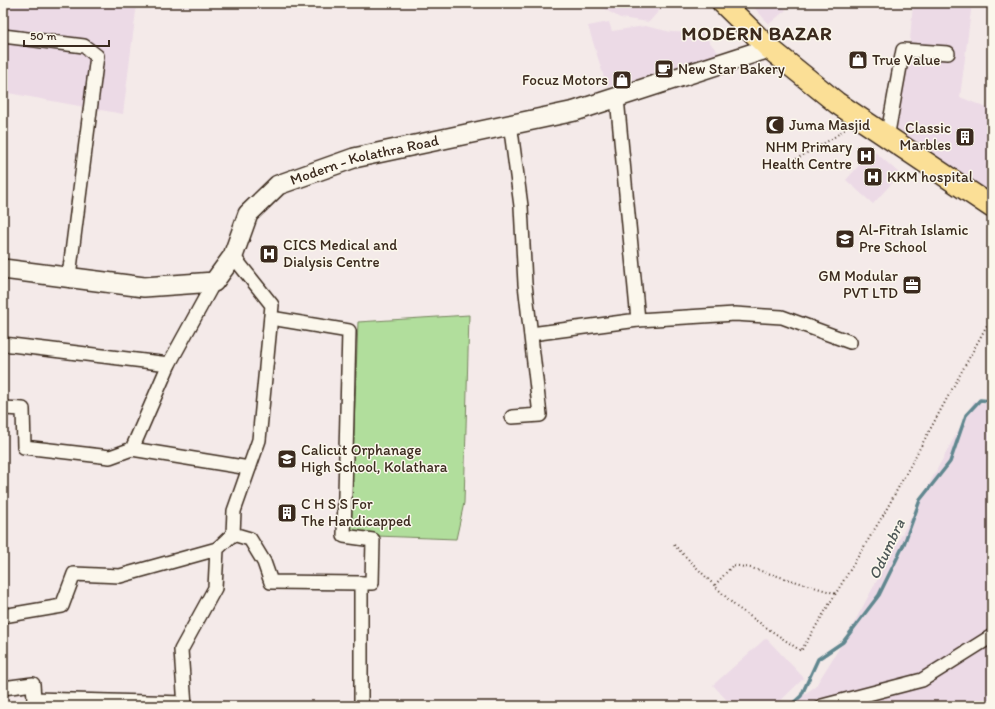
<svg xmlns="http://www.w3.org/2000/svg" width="995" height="709" viewBox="0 0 995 709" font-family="Itim,sans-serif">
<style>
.built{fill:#ecdae6}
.green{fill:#b1de9c;stroke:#76845d}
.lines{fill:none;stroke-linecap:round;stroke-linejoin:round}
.stream{stroke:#61878f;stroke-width:3.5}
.street-casing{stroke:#3b2a1e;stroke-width:16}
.secondary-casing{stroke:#3b2a1e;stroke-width:22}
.primary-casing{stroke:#3b2a1e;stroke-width:24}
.path{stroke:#3b2a1e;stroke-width:2;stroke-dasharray:1 3;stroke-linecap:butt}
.street{stroke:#fbf7ec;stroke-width:13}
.secondary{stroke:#fbf7ec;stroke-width:19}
.primary{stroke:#fbdf96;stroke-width:21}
.labels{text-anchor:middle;stroke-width:3;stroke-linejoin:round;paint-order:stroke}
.poi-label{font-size:15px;fill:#3b2a1e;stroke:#fbf7ec;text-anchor:start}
.street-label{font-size:15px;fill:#3b2a1e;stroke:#fbf7ec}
.water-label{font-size:16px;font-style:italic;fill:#4e5857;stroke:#fbf7ec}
.district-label{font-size:19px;font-weight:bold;letter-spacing:1px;fill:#3b2a1e;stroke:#fbf7ec}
</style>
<rect width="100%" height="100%" fill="#f4eae9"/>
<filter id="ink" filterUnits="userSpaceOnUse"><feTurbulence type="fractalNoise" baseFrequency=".025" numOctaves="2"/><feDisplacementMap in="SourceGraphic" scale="8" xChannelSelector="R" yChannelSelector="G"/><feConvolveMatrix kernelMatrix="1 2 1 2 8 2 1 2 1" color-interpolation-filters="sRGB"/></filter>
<g filter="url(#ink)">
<!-- built -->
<g class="built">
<polygon points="3,3 137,3 123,114 3,92"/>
<polygon points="594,3 666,3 649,22 620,18"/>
<polygon points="750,3 780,3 786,10 769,24"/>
<polygon points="913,3 972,3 960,97 992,110 992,145 988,165 986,193 893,126 909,53"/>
<polygon points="609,22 612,31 645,26 671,32 702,33 721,56 607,87 588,26"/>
<polygon points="873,150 900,174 873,204 846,180"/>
<polygon points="974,401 992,404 992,706 785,706 815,687 848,634"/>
<polygon points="766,638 804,678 775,706 732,706 713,685"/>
</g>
<!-- green -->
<polygon class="green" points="469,315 464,503 456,539 350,535 358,322"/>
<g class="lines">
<!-- stream -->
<polyline class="stream" points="790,706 801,696 818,659 843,642 879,595 904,544 920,500 950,462 966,415 980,400 992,401"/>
<!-- street casing -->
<g class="street-casing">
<g id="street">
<polyline points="3,36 84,46 97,56 69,276"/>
<polyline points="510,123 521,206 525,284 540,415 512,417"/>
<polyline points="887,138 903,50 948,53"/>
<polyline points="233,256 272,305 259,440 234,511 233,534 250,539 264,562 271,582 361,583 361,706"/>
<polyline points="271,318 349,331 344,536 373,540 372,583 361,583"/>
<polyline points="638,320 735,314 782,317 850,342"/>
<polyline points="531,334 638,320 617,98"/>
<polyline points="3,344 169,364"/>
<polyline points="3,408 23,409 24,447 110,457 132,449 169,364 214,282"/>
<polyline points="132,449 249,468"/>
<polyline points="3,616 62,606 74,574 120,576 217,549"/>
<polyline points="3,688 33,684 34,699"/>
<polyline points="34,706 34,699 185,703"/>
<polyline points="185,706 181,650 215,588 217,549 233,534"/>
<polyline points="822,706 922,680 992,636"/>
</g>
</g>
<!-- secondary casing -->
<g class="secondary-casing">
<g id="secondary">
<path id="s1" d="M 3,269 L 144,287 L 214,282 L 233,256 L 248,214 L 278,185 L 354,158 L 575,111 L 769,48"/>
</g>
</g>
<!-- primary casing -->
<g class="primary-casing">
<polyline id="primary" points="723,3 769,48 837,103 992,207"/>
</g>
<!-- path -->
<g class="path">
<polyline points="796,159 830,140 847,128"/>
<polyline points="674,545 735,606 801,651 885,512 992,316"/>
<polyline points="715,585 733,565 751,568 837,594"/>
</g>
<!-- street -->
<use href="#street" class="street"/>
<!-- secondary -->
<use href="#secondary" class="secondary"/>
<!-- primary -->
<use href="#primary" class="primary"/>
</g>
</g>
<!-- icons -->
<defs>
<g id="shop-square" transform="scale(1)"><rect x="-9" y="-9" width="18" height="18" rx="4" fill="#3b2a1e" stroke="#fbf7ec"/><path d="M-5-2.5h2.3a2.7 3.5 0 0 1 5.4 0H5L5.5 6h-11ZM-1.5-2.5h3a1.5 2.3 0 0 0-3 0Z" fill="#fff"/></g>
<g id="cafe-square" transform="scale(1)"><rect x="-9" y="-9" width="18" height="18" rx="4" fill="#3b2a1e" stroke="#fbf7ec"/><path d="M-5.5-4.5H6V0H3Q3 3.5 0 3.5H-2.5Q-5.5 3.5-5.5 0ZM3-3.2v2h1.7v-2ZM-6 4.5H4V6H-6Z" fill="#fff"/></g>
<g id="mosque-square" transform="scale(1)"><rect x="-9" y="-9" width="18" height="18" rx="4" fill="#3b2a1e" stroke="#fbf7ec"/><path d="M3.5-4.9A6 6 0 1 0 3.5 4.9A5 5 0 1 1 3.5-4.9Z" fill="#fff"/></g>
<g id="building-square" transform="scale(1)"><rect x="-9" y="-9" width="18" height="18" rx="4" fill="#3b2a1e" stroke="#fbf7ec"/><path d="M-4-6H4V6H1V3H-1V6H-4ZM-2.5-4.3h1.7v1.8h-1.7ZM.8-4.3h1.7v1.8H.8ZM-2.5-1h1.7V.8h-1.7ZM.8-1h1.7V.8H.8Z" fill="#fff"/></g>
<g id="hospital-square" transform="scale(1)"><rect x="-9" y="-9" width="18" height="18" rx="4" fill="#3b2a1e" stroke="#fbf7ec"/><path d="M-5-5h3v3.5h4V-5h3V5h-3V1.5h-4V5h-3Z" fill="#fff"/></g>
<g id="school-square" transform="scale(1)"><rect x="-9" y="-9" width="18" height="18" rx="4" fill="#3b2a1e" stroke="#fbf7ec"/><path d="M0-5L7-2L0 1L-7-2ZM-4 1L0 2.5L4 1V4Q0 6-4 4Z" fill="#fff"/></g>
<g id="office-square" transform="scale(1)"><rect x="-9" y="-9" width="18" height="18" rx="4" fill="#3b2a1e" stroke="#fbf7ec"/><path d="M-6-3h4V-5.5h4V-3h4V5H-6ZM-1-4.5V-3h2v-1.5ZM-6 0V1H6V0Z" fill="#fff"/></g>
</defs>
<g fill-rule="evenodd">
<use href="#shop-square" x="858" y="60"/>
<use href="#cafe-square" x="664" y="69"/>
<use href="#shop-square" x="622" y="80"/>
<use href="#mosque-square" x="775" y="125"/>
<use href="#building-square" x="965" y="137"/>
<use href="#hospital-square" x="866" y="156"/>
<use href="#hospital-square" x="873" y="177"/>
<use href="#school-square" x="845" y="239"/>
<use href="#hospital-square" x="269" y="254"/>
<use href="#office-square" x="912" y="285"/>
<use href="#school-square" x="287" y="459"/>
<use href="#building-square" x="287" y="513"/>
</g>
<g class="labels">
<!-- poi labels -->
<g class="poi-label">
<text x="872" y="65">True Value</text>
<text x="678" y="74">New Star Bakery</text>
<text x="608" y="85" text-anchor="end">Focuz Motors</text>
<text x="789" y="130">Juma Masjid</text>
<text x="951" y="133" text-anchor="end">Classic<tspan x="951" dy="17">Marbles</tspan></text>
<text x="852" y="152" text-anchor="end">NHM Primary<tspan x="852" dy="17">Health Centre</tspan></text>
<text x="887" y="182">KKM hospital</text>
<text x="859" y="235">Al-Fitrah Islamic<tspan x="859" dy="17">Pre School</tspan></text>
<text x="283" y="250">CICS Medical and<tspan x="283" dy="17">Dialysis Centre</tspan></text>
<text x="898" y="281" text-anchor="end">GM Modular<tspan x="898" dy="17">PVT LTD</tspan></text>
<text x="301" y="455">Calicut Orphanage<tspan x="301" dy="17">High School, Kolathara</tspan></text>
<text x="301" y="509">C H S S For<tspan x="301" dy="17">The Handicapped</tspan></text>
</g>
<!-- street labels -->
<g class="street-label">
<text dy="5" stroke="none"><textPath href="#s1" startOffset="421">Modern - Kolathra Road</textPath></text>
</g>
<!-- water labels -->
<g class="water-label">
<text transform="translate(886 549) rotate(-65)" y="6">Odumbra</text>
</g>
<!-- district labels -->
<g class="district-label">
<text x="757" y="40">MODERN BAZAR</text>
</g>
</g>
<!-- margin -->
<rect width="995" height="709" fill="none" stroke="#fbf7ec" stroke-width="16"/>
<rect x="8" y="8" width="979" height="693" fill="none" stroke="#3b2a1e" stroke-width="1.5" filter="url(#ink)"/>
<!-- scale -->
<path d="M24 40v6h85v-6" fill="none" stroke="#3b2a1e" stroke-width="2"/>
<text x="30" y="40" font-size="12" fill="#3b2a1e" stroke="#fbf7ec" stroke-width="3" paint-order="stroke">50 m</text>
</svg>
